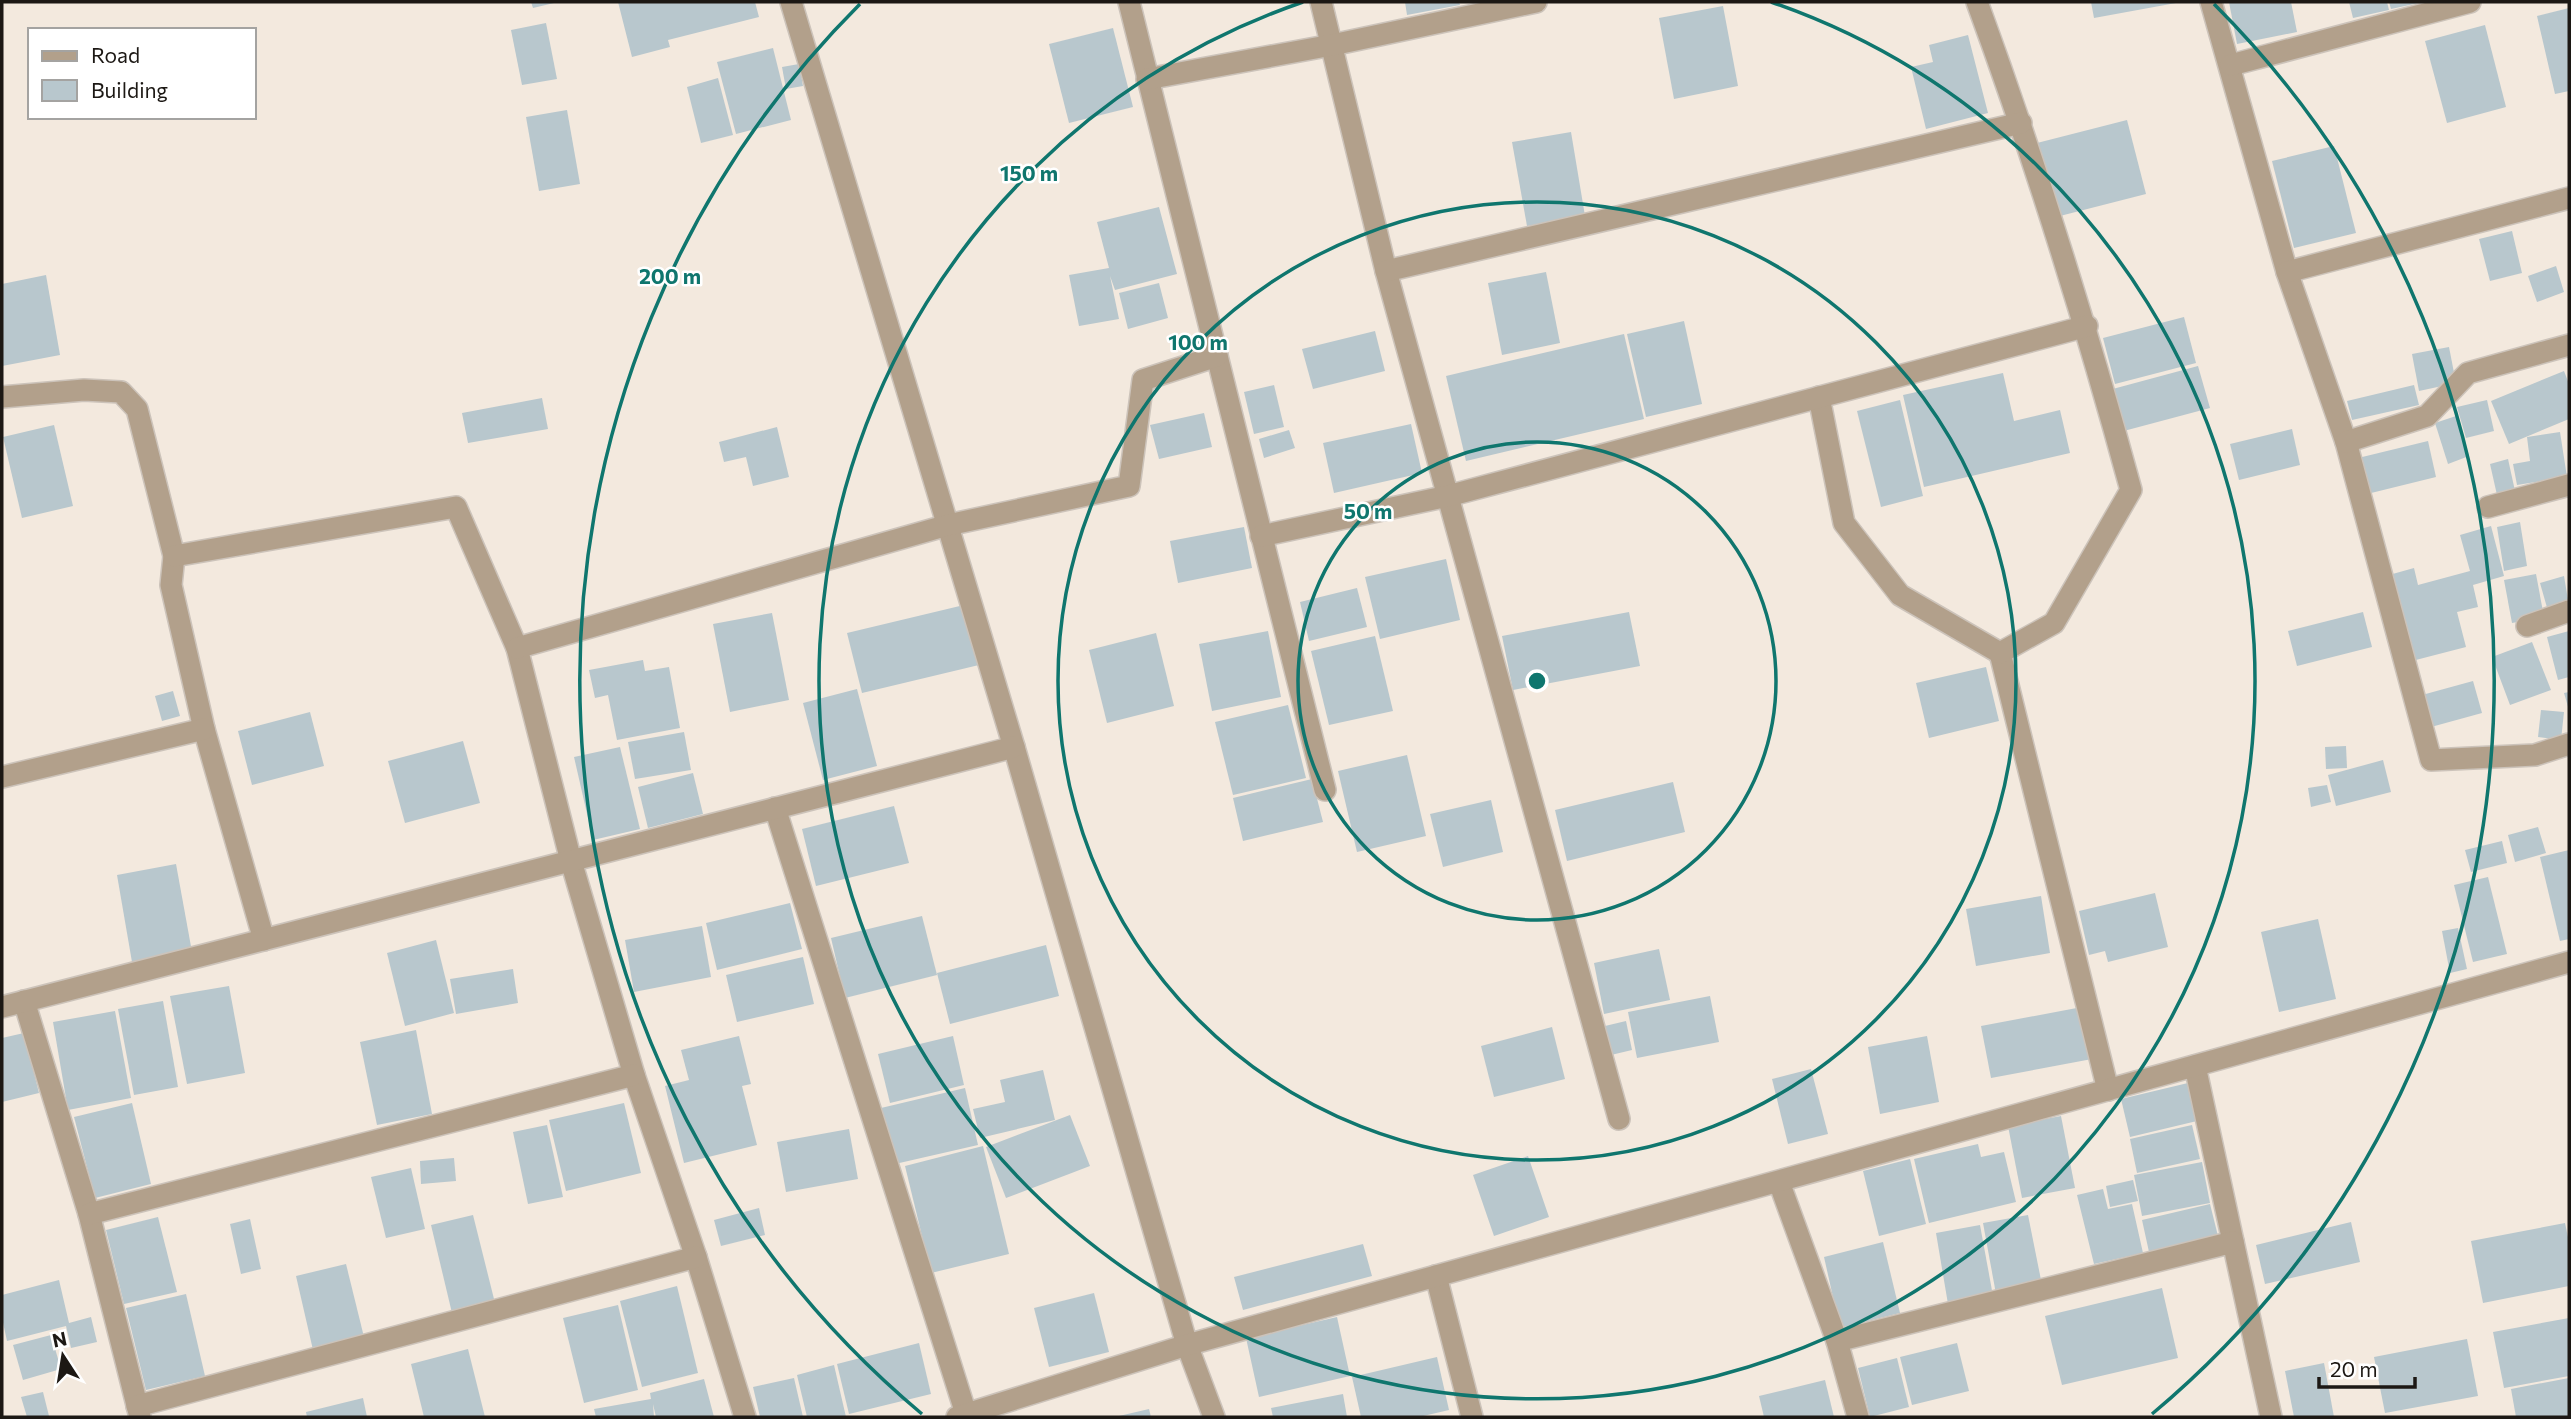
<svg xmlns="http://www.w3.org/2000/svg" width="2571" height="1419" viewBox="0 0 2571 1419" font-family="Commissioner,sans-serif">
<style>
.building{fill:#b8c7cd}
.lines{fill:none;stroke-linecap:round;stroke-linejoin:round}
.minor-casing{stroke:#ccc3ba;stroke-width:24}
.minor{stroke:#b2a08b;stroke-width:21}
.ring{fill:none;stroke:#0f766e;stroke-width:3.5}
.centre{fill:#0f766e;stroke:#fff;stroke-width:3.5}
.ring-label{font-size:21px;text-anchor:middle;font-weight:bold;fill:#0f766e;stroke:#fff;stroke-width:5;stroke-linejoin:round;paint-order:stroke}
</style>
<rect width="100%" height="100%" fill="#f3e9de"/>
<!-- building -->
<g class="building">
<polygon points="531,2 554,2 554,3 533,8"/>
<polygon points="618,2 755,2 759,17 668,40 670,47 632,57"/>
<polygon points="1405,2 1459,2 1460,5 1407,15"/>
<polygon points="2091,2 2176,2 2176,3 2094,18"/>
<polygon points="2229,2 2291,2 2297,32 2237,44"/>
<polygon points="2349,2 2387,2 2389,10 2353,18"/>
<polygon points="2389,2 2419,2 2419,3 2391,9"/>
<polygon points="1723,6 1738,86 1674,99 1659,18"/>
<polygon points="2569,8 2569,91 2555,94 2537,16"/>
<polygon points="546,23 557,79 522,85 511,30"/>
<polygon points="2485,25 2506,107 2447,123 2425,41"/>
<polygon points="1113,28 1133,107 1069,123 1049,44"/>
<polygon points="1968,35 1988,113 1926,129 1911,67 1933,62 1929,45"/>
<polygon points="773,48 791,120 736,134 717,62"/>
<polygon points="799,64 803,86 786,89 782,67"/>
<polygon points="718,78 733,135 701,143 687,87"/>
<polygon points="567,110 580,184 539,191 526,117"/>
<polygon points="2127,120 2146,194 2056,217 2037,143"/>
<polygon points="1571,132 1585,216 1527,226 1512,142"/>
<polygon points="2334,146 2356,233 2294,248 2272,161"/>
<polygon points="1159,207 1177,274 1115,290 1110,276 1119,319 1079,326 1069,275 1109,268 1097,222"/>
<polygon points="2512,231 2522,273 2490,281 2479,239"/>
<polygon points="2556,266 2564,292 2537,302 2528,276"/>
<polygon points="1546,272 1560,343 1502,355 1488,283"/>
<polygon points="46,275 60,355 2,366 2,284"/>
<polygon points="1159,283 1168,318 1128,329 1119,293"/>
<polygon points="2184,317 2196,363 2115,384 2103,338"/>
<polygon points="1684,321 1702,404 1646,417 1627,334"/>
<polygon points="1375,331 1385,371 1313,389 1302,349"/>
<polygon points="1624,334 1644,419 1466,461 1446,376"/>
<polygon points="2449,347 2456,383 2419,391 2412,354"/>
<polygon points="2198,366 2210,408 2120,432 2109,390"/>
<polygon points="2564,371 2569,384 2569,419 2509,444 2491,401"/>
<polygon points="2003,373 2014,421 2060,410 2070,453 1924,487 1903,395"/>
<polygon points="1274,385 1284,427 1254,434 1244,392"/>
<polygon points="2414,385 2419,405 2352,420 2347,401"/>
<polygon points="542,398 548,429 468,443 462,413"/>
<polygon points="1900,400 1923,496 1881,507 1857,411"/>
<polygon points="2487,400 2494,431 2466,438 2457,407"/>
<polygon points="1204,413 1212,447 1159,459 1150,425"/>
<polygon points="2456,416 2469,456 2448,464 2435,423"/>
<polygon points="1411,424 1422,473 1334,493 1323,443"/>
<polygon points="54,425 73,506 22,518 3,437"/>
<polygon points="777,427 789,477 753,486 746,457 724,462 719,442"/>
<polygon points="2292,429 2300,465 2239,480 2230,444"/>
<polygon points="1289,430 1295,448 1264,458 1259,439"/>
<polygon points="2560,432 2567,477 2517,485 2513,464 2530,461 2527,437"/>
<polygon points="2428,441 2436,477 2363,495 2354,459"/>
<polygon points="2508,459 2515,491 2497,495 2490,464"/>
<polygon points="2520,522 2527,566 2504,571 2497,527"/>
<polygon points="2491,526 2504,576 2473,585 2478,607 2457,612 2466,647 2408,662 2389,575 2414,568 2418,585 2470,571 2460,535"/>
<polygon points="1244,527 1252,568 1178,583 1170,541"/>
<polygon points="1446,559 1460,620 1380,639 1365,577"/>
<polygon points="2536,574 2544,617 2512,623 2504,580"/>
<polygon points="2564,576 2569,606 2548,611 2540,583"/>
<polygon points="1357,588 1367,627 1309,641 1300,602"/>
<polygon points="964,605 979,665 862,693 847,633"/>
<polygon points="1629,612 1640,666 1513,690 1502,636"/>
<polygon points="2363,612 2372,647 2297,666 2288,631"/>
<polygon points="772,613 789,700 730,712 713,624"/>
<polygon points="1268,631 1281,697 1212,711 1199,644"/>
<polygon points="2569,631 2569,677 2558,680 2547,637"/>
<polygon points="1156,633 1174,706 1107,723 1089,650"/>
<polygon points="1375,636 1393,711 1329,725 1311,651"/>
<polygon points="2532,642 2551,690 2510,705 2492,657"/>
<polygon points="643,660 645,671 669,667 680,728 617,740 608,695 595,698 589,670"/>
<polygon points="1986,667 1999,721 1929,738 1916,683"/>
<polygon points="2473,681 2482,713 2431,727 2422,695"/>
<polygon points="857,689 877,766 823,780 803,703"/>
<polygon points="173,691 180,716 162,721 155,696"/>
<polygon points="2569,692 2569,710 2564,693"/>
<polygon points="1288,705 1306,778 1233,795 1215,722"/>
<polygon points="2541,710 2564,712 2561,740 2538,737"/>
<polygon points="310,712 324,766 252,785 238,731"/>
<polygon points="684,732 691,770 635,779 628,742"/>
<polygon points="463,741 480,803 405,823 388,761"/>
<polygon points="2346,746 2347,768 2326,769 2325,747"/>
<polygon points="620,747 640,829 593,840 574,757"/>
<polygon points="1407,755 1426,836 1357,852 1338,771"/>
<polygon points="2383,760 2391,792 2336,806 2328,775"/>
<polygon points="693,773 703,814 648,828 638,787"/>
<polygon points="1312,779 1323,822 1243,841 1233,798"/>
<polygon points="1673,782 1685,832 1567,861 1555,810"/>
<polygon points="2327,785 2331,802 2311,807 2308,788"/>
<polygon points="1491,800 1503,852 1443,867 1430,814"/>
<polygon points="894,806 909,863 816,886 802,829"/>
<polygon points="2538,827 2546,853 2515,862 2508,835"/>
<polygon points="2502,841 2507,863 2471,872 2465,850"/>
<polygon points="2569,850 2569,939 2560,941 2540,857"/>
<polygon points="176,864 192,952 132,962 117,875"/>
<polygon points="2488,877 2507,954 2473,962 2454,885"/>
<polygon points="2155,893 2168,947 2108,962 2105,951 2089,955 2079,911"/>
<polygon points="2041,896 2050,953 1976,966 1966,909"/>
<polygon points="790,903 802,949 717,970 706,923"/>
<polygon points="922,916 937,975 845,998 831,938"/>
<polygon points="2318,919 2336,999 2279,1012 2261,932"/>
<polygon points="702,926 711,977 634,992 625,940"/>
<polygon points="2458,928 2467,969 2450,973 2442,931"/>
<polygon points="436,940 454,1013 405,1026 387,953"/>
<polygon points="1046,945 1059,996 950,1024 937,973"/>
<polygon points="1659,949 1670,1000 1604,1014 1594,963"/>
<polygon points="803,957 814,1004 737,1022 726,975"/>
<polygon points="513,969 518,1003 456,1014 450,979"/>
<polygon points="229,986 245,1073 187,1084 170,996"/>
<polygon points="1710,996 1719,1042 1637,1058 1628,1012"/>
<polygon points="163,1001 178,1087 134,1095 118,1009"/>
<polygon points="2082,1007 2092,1059 1991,1078 1981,1026"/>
<polygon points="115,1011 131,1098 68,1110 53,1022"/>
<polygon points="1626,1021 1632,1050 1611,1055 1605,1026"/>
<polygon points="1552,1027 1565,1079 1494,1097 1481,1046"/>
<polygon points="416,1030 432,1114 377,1125 360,1042"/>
<polygon points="24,1033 39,1093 2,1102 2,1038"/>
<polygon points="739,1036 751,1084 742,1086 757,1145 684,1163 665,1086 689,1080 681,1050"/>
<polygon points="953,1036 964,1085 890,1103 878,1054"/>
<polygon points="1927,1036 1939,1102 1880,1114 1868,1047"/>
<polygon points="1811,1069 1828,1134 1788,1144 1772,1079"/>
<polygon points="1043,1070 1055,1120 980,1138 973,1109 1005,1102 1000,1080"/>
<polygon points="2188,1083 2197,1121 2130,1137 2121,1099"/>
<polygon points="965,1088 978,1145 895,1164 881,1108"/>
<polygon points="132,1103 151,1184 95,1198 74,1117"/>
<polygon points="624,1103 641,1173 566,1191 549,1120"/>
<polygon points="1070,1115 1090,1166 1006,1198 986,1147"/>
<polygon points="2061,1116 2075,1188 2022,1198 2008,1126"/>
<polygon points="547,1125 563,1197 528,1204 513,1132"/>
<polygon points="2192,1125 2200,1159 2137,1173 2130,1139"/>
<polygon points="849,1129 858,1179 786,1192 777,1142"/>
<polygon points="1978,1144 1981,1157 2004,1152 2016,1202 1929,1223 1914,1159"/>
<polygon points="983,1146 1009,1254 931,1273 905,1166"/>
<polygon points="1528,1156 1549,1217 1494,1236 1473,1175"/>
<polygon points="454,1158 456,1181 421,1184 420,1161"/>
<polygon points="1910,1159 1926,1224 1879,1236 1863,1171"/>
<polygon points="2202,1162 2210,1203 2142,1216 2134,1175"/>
<polygon points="411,1168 425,1229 386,1238 371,1177"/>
<polygon points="2133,1180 2138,1201 2110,1207 2106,1186"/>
<polygon points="2103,1189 2108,1209 2132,1204 2143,1253 2094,1264 2077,1195"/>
<polygon points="2210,1204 2218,1236 2149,1252 2142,1220"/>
<polygon points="759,1208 765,1235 721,1246 714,1220"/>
<polygon points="473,1215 495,1303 452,1313 431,1225"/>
<polygon points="2028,1215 2042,1285 1996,1294 1983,1223"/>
<polygon points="158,1217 177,1292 124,1304 106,1230"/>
<polygon points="250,1219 261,1269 241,1274 230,1224"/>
<polygon points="2351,1222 2360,1262 2265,1284 2256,1245"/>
<polygon points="2565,1223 2569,1242 2569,1286 2483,1303 2471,1241"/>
<polygon points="1980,1225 1993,1296 1948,1304 1936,1233"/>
<polygon points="1883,1242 1900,1313 1840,1328 1824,1257"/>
<polygon points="1363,1244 1372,1276 1243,1310 1234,1277"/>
<polygon points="346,1264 364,1337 313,1350 296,1276"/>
<polygon points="59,1280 69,1323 91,1317 97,1342 71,1348 66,1326 7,1341 2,1318 2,1295"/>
<polygon points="677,1286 698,1373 642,1387 620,1301"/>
<polygon points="2162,1288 2178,1358 2062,1385 2045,1316"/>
<polygon points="1094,1293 1109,1352 1049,1367 1034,1308"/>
<polygon points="186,1294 205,1376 146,1390 126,1308"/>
<polygon points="618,1305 638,1390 584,1403 563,1318"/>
<polygon points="1337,1317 1350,1376 1259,1397 1246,1338"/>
<polygon points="2569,1318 2569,1376 2504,1388 2493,1332"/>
<polygon points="51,1335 61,1369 23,1380 13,1345"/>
<polygon points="2467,1339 2478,1396 2385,1413 2374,1357"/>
<polygon points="919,1343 931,1394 849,1414 837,1364"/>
<polygon points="1957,1343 1969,1391 1912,1405 1900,1357"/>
<polygon points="468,1349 485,1417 424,1417 411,1364"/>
<polygon points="1437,1357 1449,1410 1419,1417 1361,1417 1352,1377"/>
<polygon points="1897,1358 1909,1407 1870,1417 1858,1368"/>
<polygon points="2324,1363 2334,1417 2294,1417 2285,1371"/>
<polygon points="834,1365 846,1417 807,1417 797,1375"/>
<polygon points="794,1378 803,1417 760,1417 753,1387"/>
<polygon points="2569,1378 2569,1417 2516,1417 2511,1389"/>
<polygon points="704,1379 714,1417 656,1417 653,1404 654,1417 596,1417 594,1409 651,1399 650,1393"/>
<polygon points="1825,1380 1834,1417 1764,1417 1759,1396"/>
<polygon points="43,1392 49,1416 27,1417 21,1397"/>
<polygon points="1343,1394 1347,1417 1273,1417 1271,1408"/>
<polygon points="363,1398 367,1417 307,1417 306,1412"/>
<polygon points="1149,1409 1151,1417 1119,1417 1119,1416"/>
</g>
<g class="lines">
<!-- minor casing -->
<g class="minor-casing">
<g id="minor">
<polyline points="791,2 1014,747 1187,1345 1214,1417"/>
<polyline points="1129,2 1325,790"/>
<polyline points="1321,2 1386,271 1619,1119"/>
<path d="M 1977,2 C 2036,163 2086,325 2131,490 L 2054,623 L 2000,653 L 2108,1090"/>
<polyline points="2211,2 2287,272 2346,442 2431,760 2535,755 2569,744"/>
<polyline points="2231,65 2470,2"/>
<polyline points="1147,79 1332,45 1536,2"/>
<polyline points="1386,271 2021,123"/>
<polyline points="2287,272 2569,198"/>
<polyline points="2,397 84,390 121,392 137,409 174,556 171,585 204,729 264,940"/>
<polyline points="1819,397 1844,523 1900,595 2000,653"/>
<polyline points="2346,442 2427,416 2468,373 2569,345"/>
<polyline points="2488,507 2569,485"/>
<polyline points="1261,536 1448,496 2087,326"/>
<polyline points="174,556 456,507 517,648 571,861 634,1075 696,1257 745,1417"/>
<polyline points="2527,626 2569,611"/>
<polyline points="517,648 948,525 1129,486 1143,380 1217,356"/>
<polyline points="2,777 204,729"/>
<polyline points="775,808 967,1417"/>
<polyline points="24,1001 89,1214 140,1417"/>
<polyline points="2,1007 1014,747"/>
<polyline points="2195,1066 2271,1417"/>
<polyline points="1779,1182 1837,1341 1858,1417"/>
<polyline points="89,1214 634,1075"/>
<polyline points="1436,1276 1472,1417"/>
<polyline points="1837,1341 2233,1242"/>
<polyline points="137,1406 696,1257"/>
<polyline points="957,1417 1187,1345 2569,962"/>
</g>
</g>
<!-- minor -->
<use href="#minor" class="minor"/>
</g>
<!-- distance rings -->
<g class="ring">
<circle cx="1537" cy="681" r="239"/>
<circle cx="1537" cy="681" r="479"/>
<path d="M1771 2A718 718 0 1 1 1303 2"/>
<path d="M922 1414A957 957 0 0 1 860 4M2214 4A957 957 0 0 1 2152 1414"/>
</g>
<circle cx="1537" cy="681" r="10" class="centre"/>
<g class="ring-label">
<text x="1029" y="181">150 m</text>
<text x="670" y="284">200 m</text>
<text x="1198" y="350">100 m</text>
<text x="1368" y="519">50 m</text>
</g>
<!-- border -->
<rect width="2571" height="1419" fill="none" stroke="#1c1814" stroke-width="7"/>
<!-- legend -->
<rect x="28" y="28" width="228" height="91" fill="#ffffff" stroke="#a4a3a1" stroke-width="2"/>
<rect x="42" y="51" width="35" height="10" fill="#b2a08b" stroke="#a4a3a1" stroke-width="2"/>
<text x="91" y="63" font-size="21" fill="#1c1814">Road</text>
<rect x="42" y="80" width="35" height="21" fill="#b8c7cd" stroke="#a4a3a1" stroke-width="2"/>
<text x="91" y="98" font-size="21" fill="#1c1814">Building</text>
<!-- north arrow -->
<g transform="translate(63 1356) rotate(348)" stroke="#ffffff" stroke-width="5" paint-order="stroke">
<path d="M0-5L12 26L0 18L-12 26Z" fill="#1c1814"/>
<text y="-10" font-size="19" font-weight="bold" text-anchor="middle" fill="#1c1814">N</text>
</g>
<!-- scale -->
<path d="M2319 1377v10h96v-10" fill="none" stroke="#1c1814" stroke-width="3.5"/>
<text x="2330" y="1377" font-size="21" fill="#1c1814" stroke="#ffffff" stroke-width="5" paint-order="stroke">20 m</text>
</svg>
